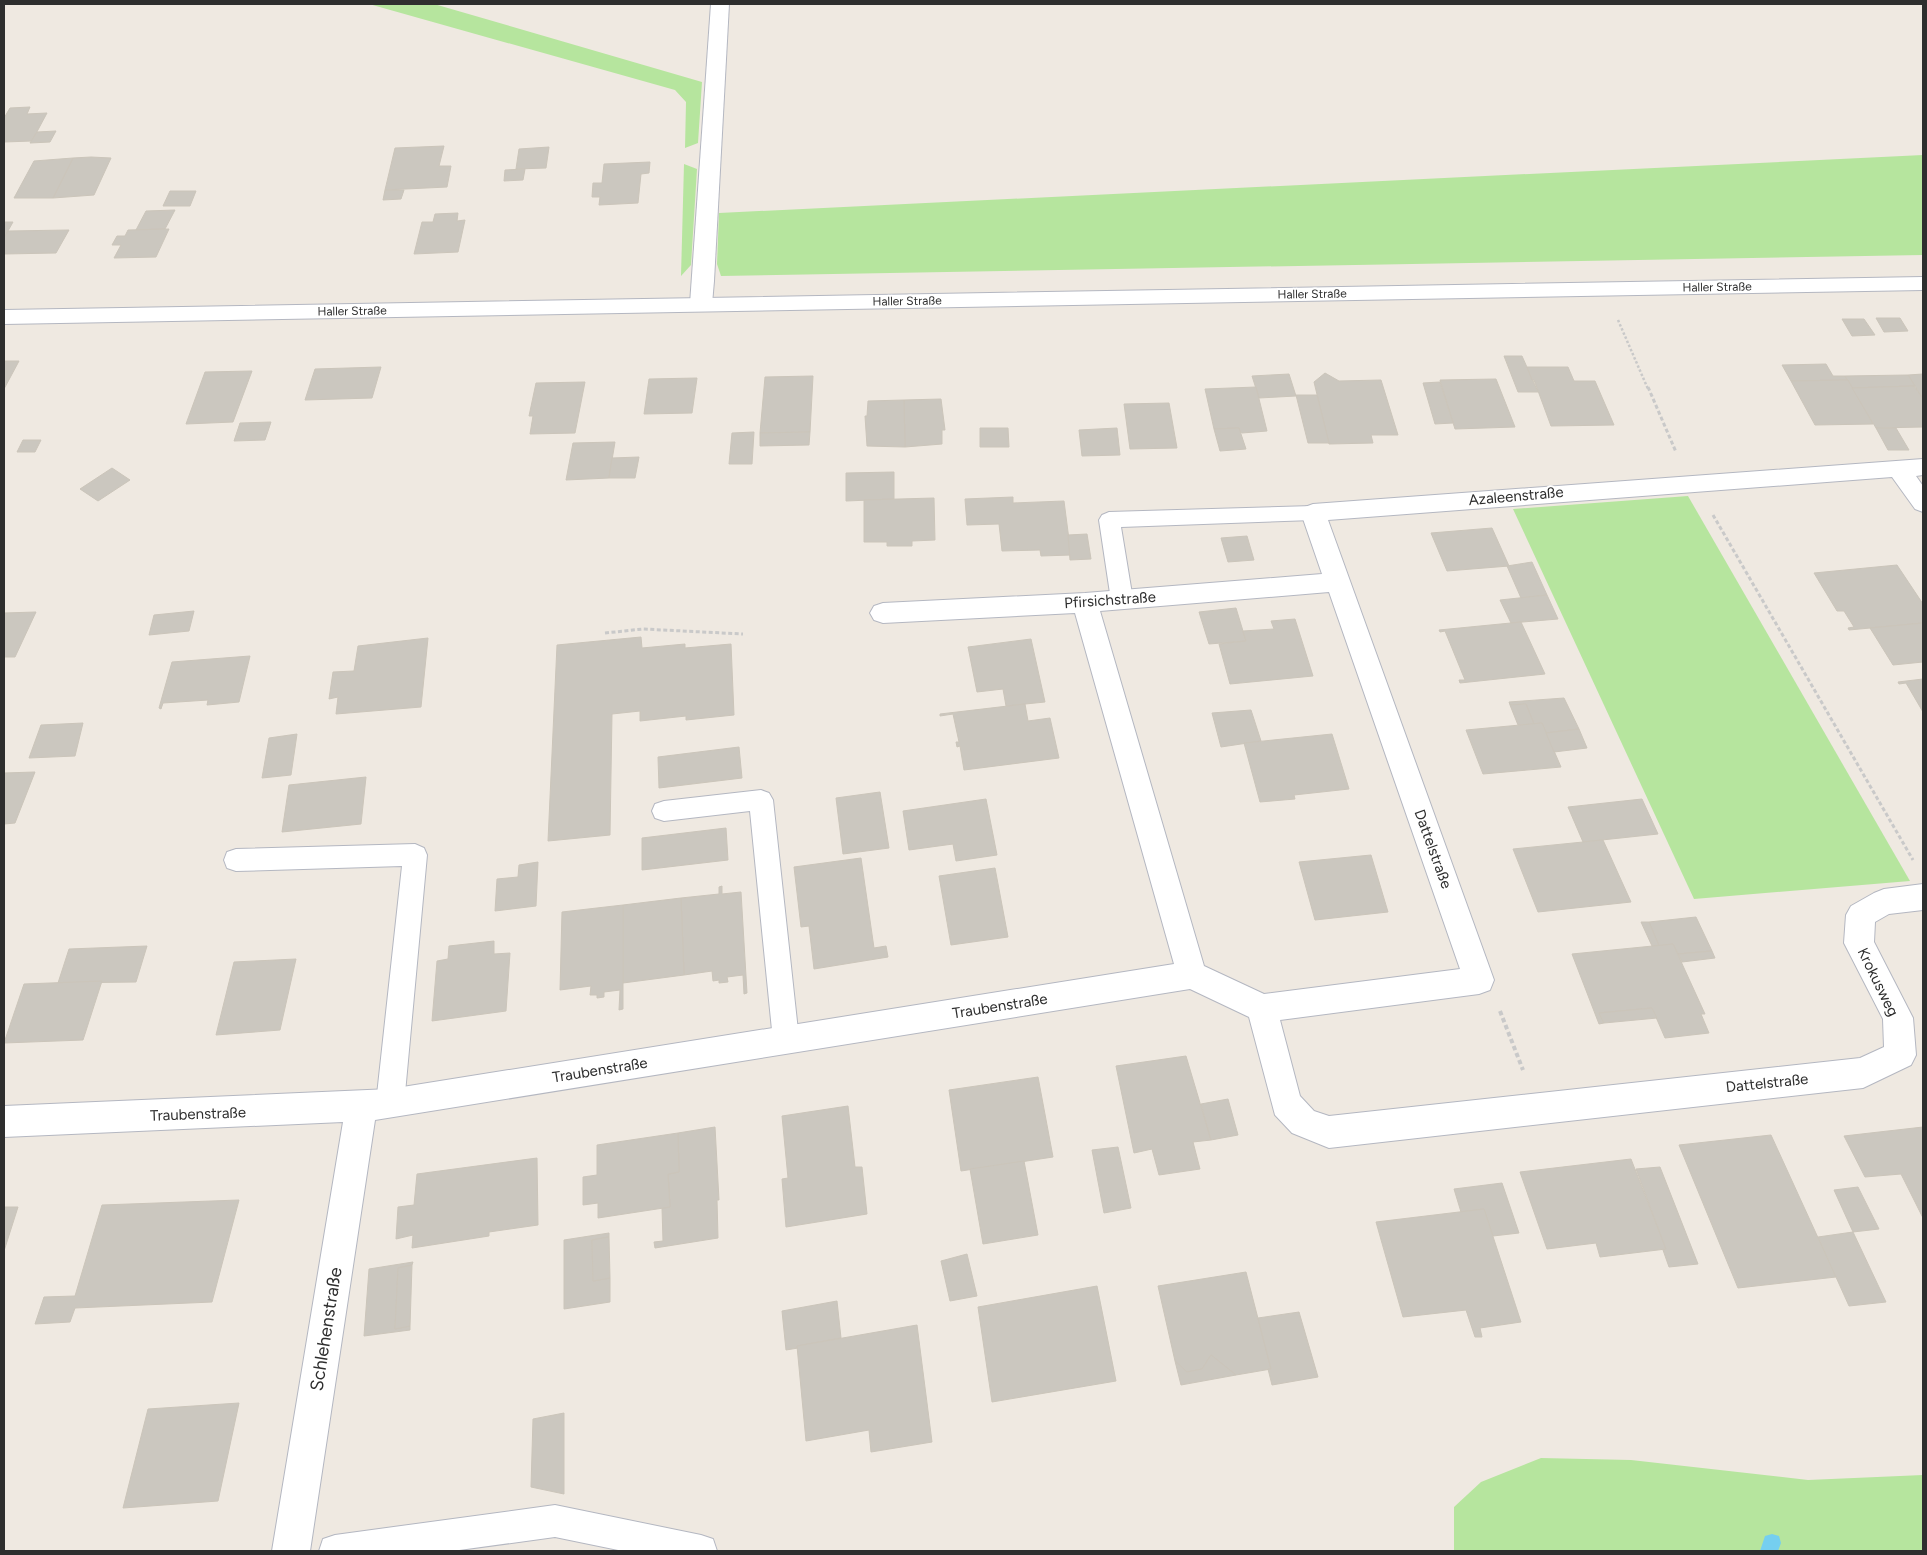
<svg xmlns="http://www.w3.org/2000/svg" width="1927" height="1555" viewBox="0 0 1927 1555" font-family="Figtree,sans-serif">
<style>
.green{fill:#b6e59e}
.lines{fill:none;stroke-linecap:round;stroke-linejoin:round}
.stream{fill:#75cff0;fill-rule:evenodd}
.building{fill:#cbc7bf;stroke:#cbc5ba}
.service-casing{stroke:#b4b7c1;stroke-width:2}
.minor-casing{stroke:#b4b7c1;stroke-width:2}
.secondary-casing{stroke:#b4b7c1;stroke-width:2}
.path-far2{stroke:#c9c9c9;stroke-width:2.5;stroke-dasharray:2.5 2;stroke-linecap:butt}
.path-far1{stroke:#c9c9c9;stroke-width:3;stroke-dasharray:4 2.5;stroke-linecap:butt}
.path{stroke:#c9c9c9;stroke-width:4;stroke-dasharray:4.5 3;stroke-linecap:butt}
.service{fill:#fff;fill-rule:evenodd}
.minor{fill:#fff;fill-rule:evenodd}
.secondary{fill:#fff;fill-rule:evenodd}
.labels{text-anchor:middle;stroke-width:4;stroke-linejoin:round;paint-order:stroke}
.far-street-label{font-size:12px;fill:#2e2e2e;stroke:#fff}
.street-label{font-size:15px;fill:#2e2e2e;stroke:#fff}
.near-street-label{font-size:18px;fill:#2e2e2e;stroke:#fff}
</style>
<rect width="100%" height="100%" fill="#efe9e1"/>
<!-- green -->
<g class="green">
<polygon points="369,4 434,4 702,82 698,143 685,148 686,102 675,90"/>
<polygon points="1923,155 1923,255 721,276 717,264 719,213"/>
<polygon points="684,164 697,169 691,265 681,276"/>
<polygon points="1688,496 1910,881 1694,899 1513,509"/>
<polygon points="1541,1458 1631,1460 1808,1480 1923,1475 1923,1551 1454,1551 1454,1507 1481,1482"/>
</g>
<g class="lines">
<!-- stream -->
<polygon class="stream" points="1772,1534 1779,1536 1781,1543 1778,1551 1760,1551 1765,1536"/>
</g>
<!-- building -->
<g class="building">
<polygon points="30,107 27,114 47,113 32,141 4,142 4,118 10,108"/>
<polygon points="56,131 50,142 30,143 37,132"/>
<polygon points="444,146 439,166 451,166 447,187 385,190 395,148"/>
<polygon points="549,147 546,168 516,169 519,149"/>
<polygon points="91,157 111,158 94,195 53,198 73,158"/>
<polygon points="73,158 53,198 14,198 34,161"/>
<polygon points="650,162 649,173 641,174 638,203 599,205 600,197 592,197 593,183 602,183 604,164"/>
<polygon points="525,169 523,180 504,181 505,170"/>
<polygon points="385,190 404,190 401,199 383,200"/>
<polygon points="170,191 196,191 190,206 163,206"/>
<polygon points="175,210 165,229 136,230 146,211"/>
<polygon points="458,213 457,221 465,220 458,252 414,254 422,222 433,222 435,214"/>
<polygon points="4,222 13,222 4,238"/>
<polygon points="169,229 156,257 114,258 121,245 112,245 117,236 125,236 128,230"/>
<polygon points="69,230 56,253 4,254 4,238 8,231"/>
<polygon points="1876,318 1900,318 1908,331 1884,332"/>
<polygon points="1842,319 1864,319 1875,335 1852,336"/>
<polygon points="1504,356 1522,356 1538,392 1518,392"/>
<polygon points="4,361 19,361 4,389"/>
<polygon points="1826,364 1833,376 1845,376 1848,380 1791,381 1782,365"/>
<polygon points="381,367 372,398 305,400 315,369"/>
<polygon points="1527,367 1568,367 1574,381 1595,381 1614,425 1551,426 1534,380 1532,380"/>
<polygon points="252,371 233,422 186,424 205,372"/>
<polygon points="1325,373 1339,381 1381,380 1398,435 1371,435 1373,443 1329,444 1314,382"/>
<polygon points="1289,374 1296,396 1259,398 1252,376"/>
<polygon points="1923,374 1923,399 1908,375"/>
<polygon points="1908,375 1915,386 1852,388 1845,376"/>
<polygon points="813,376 810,432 760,433 765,377"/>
<polygon points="697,378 692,413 644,414 649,379"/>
<polygon points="1496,379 1515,427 1455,429 1440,380"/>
<polygon points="1848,380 1873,424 1815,425 1791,381"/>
<polygon points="585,382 575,433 530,434 533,416 529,416 536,383"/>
<polygon points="1440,382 1453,423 1435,424 1423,383"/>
<polygon points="1914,386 1923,399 1923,427 1876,428 1852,388"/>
<polygon points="1256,387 1267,431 1242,433 1240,432 1239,428 1214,429 1205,389"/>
<polygon points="1296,395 1317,395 1329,443 1308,443"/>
<polygon points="941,399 945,430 942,430 942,444 905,447 904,400"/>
<polygon points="904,400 905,447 867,446 865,416 867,416 868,401"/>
<polygon points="1169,403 1177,448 1130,449 1124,404"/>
<polygon points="271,422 265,440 234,441 240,423"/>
<polygon points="980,428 1008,428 1009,447 980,447"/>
<polygon points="1117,428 1120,455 1082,456 1079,430"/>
<polygon points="1239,428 1246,449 1220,451 1214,429"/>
<polygon points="1876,428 1896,428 1909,450 1888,450"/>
<polygon points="754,432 752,464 729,464 732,433"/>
<polygon points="810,432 809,445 760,446 760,433"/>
<polygon points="23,440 41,440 35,452 17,452"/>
<polygon points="615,442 609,478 566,480 573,443"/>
<polygon points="639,457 635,478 609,478 612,458"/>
<polygon points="112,468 130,480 98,501 80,489"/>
<polygon points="894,472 894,499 846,501 846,473"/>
<polygon points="1013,497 1013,503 1064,501 1071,555 1041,556 1040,550 1002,551 999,524 967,525 965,499"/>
<polygon points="934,498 935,540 912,541 912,546 887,546 887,542 864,542 864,500"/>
<polygon points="1492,528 1509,566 1447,571 1431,533"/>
<polygon points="1087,534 1091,559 1070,560 1068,535"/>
<polygon points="1247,536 1254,560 1228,562 1221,538"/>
<polygon points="1532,562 1547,595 1521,598 1507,566"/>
<polygon points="1897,565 1923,604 1923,623 1849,630 1848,628 1854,627 1844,611 1837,611 1814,573"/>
<polygon points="1547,595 1558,619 1511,623 1500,600"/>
<polygon points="1236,608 1246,641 1209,644 1199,612"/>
<polygon points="194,611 189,631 149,635 154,615"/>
<polygon points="36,612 15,657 4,657 4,613"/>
<polygon points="1295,619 1313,676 1230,684 1219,644 1246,641 1243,631 1274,629 1271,621"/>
<polygon points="1521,622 1545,674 1460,683 1459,680 1465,680 1445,631 1440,632 1439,630"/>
<polygon points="1923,623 1923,662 1893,665 1870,628"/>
<polygon points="641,637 642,648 685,644 685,648 731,644 734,715 686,720 686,716 640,721 640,711 612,714 610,835 548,841 557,645"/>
<polygon points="428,638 421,707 336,714 338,697 329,699 333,672 354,671 358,646"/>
<polygon points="1031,639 1045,702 1006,706 1003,689 977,692 968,647"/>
<polygon points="250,656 239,702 207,705 208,700 163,703 161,709 159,708 172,662"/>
<polygon points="1923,679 1923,712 1906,683 1899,684 1898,682"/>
<polygon points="1564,698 1579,729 1546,733 1542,723 1534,724 1526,704 1510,705 1509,702"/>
<polygon points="1025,704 1028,721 1050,718 1059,758 964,770 960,746 957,747 956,742 959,742 953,714 940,716 940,714"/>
<polygon points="1526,704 1534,724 1518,725 1510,705"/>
<polygon points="1251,710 1261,741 1221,747 1212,713"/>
<polygon points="83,723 75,756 29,758 41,725"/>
<polygon points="1542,723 1561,767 1483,774 1466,730"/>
<polygon points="1579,729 1587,748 1554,752 1546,733"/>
<polygon points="297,734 291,775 262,778 269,738"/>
<polygon points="1332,734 1349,789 1294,795 1295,799 1260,802 1244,743"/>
<polygon points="739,747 742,778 659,788 658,757"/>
<polygon points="35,772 15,823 4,824 4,773"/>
<polygon points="366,777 361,824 282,832 289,785"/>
<polygon points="880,792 889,848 843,854 836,798"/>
<polygon points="986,799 997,855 956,861 953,844 909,850 903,811"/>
<polygon points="1642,799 1658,834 1583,842 1568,807"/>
<polygon points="726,828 728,860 642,870 642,838"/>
<polygon points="1603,840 1631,902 1538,912 1513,849"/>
<polygon points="1371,855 1388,912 1315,920 1299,862"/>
<polygon points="861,858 874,948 886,946 888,957 814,969 809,926 801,927 794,867"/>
<polygon points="538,862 536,906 495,911 497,879 518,877 519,865"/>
<polygon points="995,868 1008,937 951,945 939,876"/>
<polygon points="722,886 722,894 741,892 747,993 744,994 743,975 727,977 728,982 719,983 719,980 713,981 712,971 684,975 681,898 719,894 719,887"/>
<polygon points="681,898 684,975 623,983 623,905"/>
<polygon points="623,905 623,1009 619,1010 620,990 604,992 604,997 597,998 597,995 590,995 591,986 560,990 562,912"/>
<polygon points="1696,917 1712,951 1678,954 1673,944 1659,946 1649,922"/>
<polygon points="1641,922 1649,922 1659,946 1652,946"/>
<polygon points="494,941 494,954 510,953 506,1011 432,1021 437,961 448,959 449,946"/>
<polygon points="1673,944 1705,1014 1701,1014 1709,1033 1665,1038 1652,1008 1599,1013 1604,1023 1599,1024 1572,954"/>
<polygon points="147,946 136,982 58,983 69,949"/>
<polygon points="1712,951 1715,958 1682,962 1678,954"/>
<polygon points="296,959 280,1030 216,1035 234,962"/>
<polygon points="102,981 83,1040 4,1043 24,984"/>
<polygon points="1652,1008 1657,1018 1604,1023 1599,1013"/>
<polygon points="1186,1056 1211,1140 1193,1142 1200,1169 1159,1175 1152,1149 1134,1153 1116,1066"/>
<polygon points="1038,1077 1053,1157 961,1171 949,1090"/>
<polygon points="1228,1099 1238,1135 1211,1140 1201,1104"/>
<polygon points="848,1106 855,1167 862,1167 867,1214 786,1227 782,1179 788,1178 782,1116"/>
<polygon points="715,1127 719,1200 717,1200 718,1238 655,1248 654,1242 663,1241 662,1208 670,1207 668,1174 679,1172 678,1133"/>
<polygon points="1923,1127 1923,1218 1901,1174 1865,1177 1844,1136"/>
<polygon points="678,1133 679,1172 668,1174 670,1207 598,1218 598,1203 583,1205 583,1177 597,1175 597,1145"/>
<polygon points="1771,1135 1836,1277 1738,1288 1679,1145"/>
<polygon points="1118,1147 1131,1208 1104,1213 1092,1150"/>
<polygon points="537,1158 538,1225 489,1232 489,1236 412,1248 413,1235 396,1239 398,1207 414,1205 417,1174"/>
<polygon points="1631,1159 1666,1249 1600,1257 1596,1243 1547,1249 1520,1172"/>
<polygon points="1024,1161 1038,1235 983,1244 970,1169"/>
<polygon points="1660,1167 1698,1264 1669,1267 1663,1250 1666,1249 1636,1169"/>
<polygon points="1502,1183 1519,1233 1493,1236 1484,1209 1461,1212 1454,1189"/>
<polygon points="1858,1187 1879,1229 1853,1232 1834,1190"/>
<polygon points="239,1200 212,1302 75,1308 70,1322 35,1324 44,1297 75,1296 102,1205"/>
<polygon points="4,1207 18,1207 4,1251"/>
<polygon points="1484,1209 1521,1322 1480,1328 1482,1337 1475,1337 1466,1310 1403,1317 1376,1222"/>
<polygon points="1853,1232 1886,1302 1849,1306 1818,1237"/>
<polygon points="609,1233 609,1237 592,1240 593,1281 610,1278 610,1302 564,1309 564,1240"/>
<polygon points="609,1237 610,1278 593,1281 592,1240"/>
<polygon points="967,1254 977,1296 950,1301 941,1261"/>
<polygon points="413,1262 412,1265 398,1268 395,1329 410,1326 410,1330 364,1336 369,1269"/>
<polygon points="412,1265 410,1326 395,1329 398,1268"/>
<polygon points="1246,1272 1271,1369 1236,1375 1211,1355 1202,1369 1187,1372 1175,1361 1158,1286"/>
<polygon points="1097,1286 1116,1381 992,1402 978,1307"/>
<polygon points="837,1301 841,1338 797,1346 798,1348 786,1350 782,1311"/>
<polygon points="1299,1312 1318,1377 1272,1385 1268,1369 1271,1369 1258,1318"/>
<polygon points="917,1325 932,1442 871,1452 869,1430 806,1441 797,1346"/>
<polygon points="1211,1355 1236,1375 1181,1385 1175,1361 1187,1372 1202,1369"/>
<polygon points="239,1403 218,1501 123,1508 148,1409"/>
<polygon points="564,1413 564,1494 531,1487 533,1419"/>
</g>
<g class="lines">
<!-- service casing -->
<g class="service-casing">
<g id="service">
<polygon points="1313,506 1320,508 1323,513 1320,518 1313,520 1121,527 1133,600 1130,606 1122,608 1114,606 1111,600 1099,520 1102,515 1109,512"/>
<polygon points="761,790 769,793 773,800 799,1040 795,1049 786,1053 777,1049 773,1040 750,811 664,821 655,818 652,811 655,804 664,801"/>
<polygon points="415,844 424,848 427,855 404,1104 400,1113 390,1117 380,1113 376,1104 402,866 236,871 227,868 224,860 227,852 236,849"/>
<polygon points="555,1505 701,1535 713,1539 717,1551 623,1551 555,1537 452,1551 319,1551 323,1539 335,1535"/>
</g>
</g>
<!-- minor casing -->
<g class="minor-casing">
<g id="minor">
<polygon points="711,4 729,4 714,281 712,304 708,309 701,311 694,309 690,304"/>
<path d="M 1923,459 L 1923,475 L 1916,476 L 1923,486 L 1923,512 L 1915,509 L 1892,477 L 1328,520 L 1494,980 L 1490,990 L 1479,994 L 1280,1020 L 1300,1096 L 1314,1111 L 1329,1116 L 1860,1058 L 1884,1047 L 1883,1019 L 1844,943 L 1846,915 L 1851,906 L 1874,893 L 1884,889 L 1923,884 L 1923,910 L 1889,914 L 1875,922 L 1874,942 L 1913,1018 L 1916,1055 L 1911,1065 L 1863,1088 L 1329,1148 L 1292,1133 L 1275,1115 L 1249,1017 L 1190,989 L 375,1120 L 310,1551 L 272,1551 L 343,1122 L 4,1137 L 4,1106 L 390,1089 L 1174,964 L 1075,613 L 883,623 L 874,620 L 870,613 L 874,606 L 883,603 L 1085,593 L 1322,574 L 1301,513 L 1305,507 L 1313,504 ZM 1329,592 L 1460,969 L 1264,994 L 1204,966 L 1100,611 Z"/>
</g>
</g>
<!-- secondary casing -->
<g class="secondary-casing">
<polygon id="secondary" points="1923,277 1923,290 4,324 4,310"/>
</g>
<!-- path-far2 -->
<polyline class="path-far2" points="1618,320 1648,389"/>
<!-- path-far1 -->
<g class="path-far1">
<polyline points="1648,387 1676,452"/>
<polyline points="1713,515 1913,860"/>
<polyline points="605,633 643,629 743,634"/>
</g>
<!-- path -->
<polyline class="path" points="1500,1011 1523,1070"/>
<!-- service -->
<use href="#service" class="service"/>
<!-- minor -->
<use href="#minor" class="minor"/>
<!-- secondary -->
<use href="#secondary" class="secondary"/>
</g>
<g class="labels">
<!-- far-street labels -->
<g class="far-street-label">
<text transform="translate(1717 287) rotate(-1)" y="4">Haller Straße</text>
<text transform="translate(1312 294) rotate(-1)" y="4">Haller Straße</text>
<text transform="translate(907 301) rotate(-1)" y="4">Haller Straße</text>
<text transform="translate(352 311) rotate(-1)" y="4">Haller Straße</text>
</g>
<!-- street labels -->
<g class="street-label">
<text transform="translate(1516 496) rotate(-5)" y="5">Azaleenstraße</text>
<text transform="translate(1110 600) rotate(-4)" y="5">Pfirsichstraße</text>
<text transform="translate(1433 849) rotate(70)" y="5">Dattelstraße</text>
<text transform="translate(1878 982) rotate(64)" y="5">Krokusweg</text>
<text transform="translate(1000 1006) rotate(-9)" y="5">Traubenstraße</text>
<text transform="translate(600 1070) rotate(-9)" y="5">Traubenstraße</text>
<text transform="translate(1767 1083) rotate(-6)" y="5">Dattelstraße</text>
<text transform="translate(198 1114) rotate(-2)" y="5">Traubenstraße</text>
</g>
<!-- near-street labels -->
<g class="near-street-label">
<text transform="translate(326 1329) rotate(-81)" y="6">Schlehenstraße</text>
</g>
</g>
<!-- border -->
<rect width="1927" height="1555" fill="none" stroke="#2e2e2e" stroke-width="10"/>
</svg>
